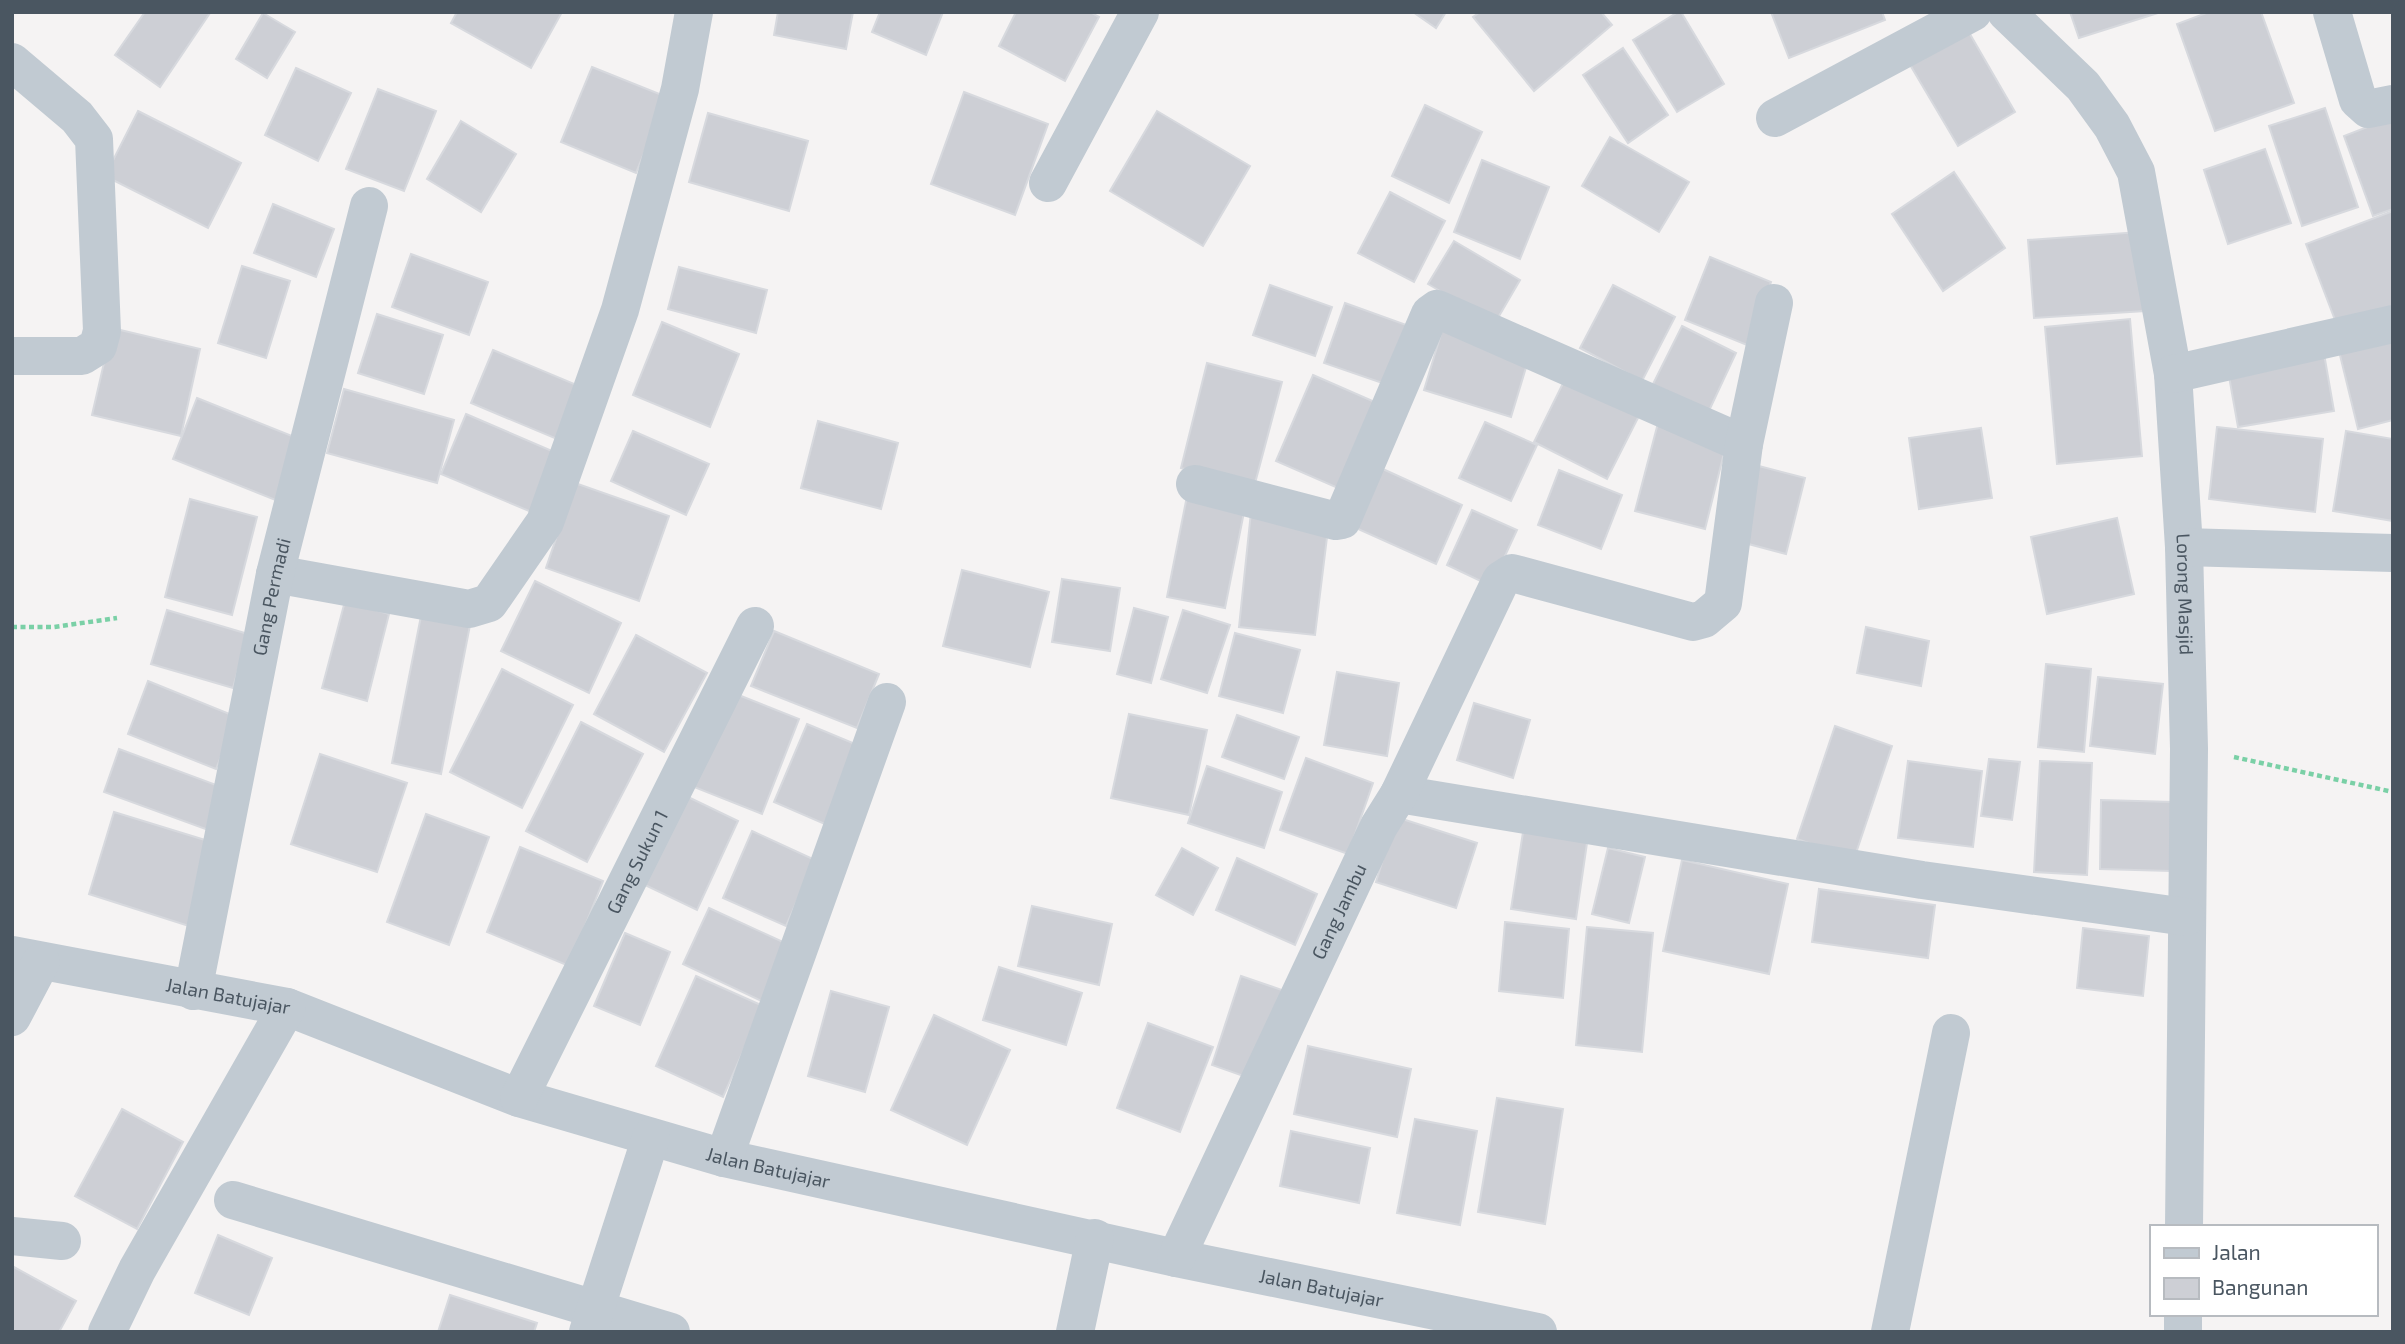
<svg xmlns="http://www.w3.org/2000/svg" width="2405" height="1344" viewBox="0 0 2405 1344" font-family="'Exo 2',sans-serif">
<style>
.building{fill:#cdcfd5;stroke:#d7d9de;stroke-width:2}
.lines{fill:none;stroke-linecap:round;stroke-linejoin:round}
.path{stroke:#7ad0a6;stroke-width:4.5;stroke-dasharray:5 3.5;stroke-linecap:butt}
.minor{stroke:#c1cad2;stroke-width:38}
.labels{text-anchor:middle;stroke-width:5;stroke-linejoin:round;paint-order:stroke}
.street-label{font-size:19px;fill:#4a5661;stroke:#fff}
</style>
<rect width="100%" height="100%" fill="#f5f3f3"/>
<!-- building -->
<g class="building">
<polygon points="145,12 210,13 160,87 115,55"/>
<polygon points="457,12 562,12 531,68 451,23"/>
<polygon points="778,12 853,12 846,49 774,35"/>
<polygon points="880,12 943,12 926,55 872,32"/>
<polygon points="1016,12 1090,12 1099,17 1065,81 999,46"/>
<polygon points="1413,12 1446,12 1436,28"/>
<polygon points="1480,12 1601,12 1612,25 1534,91 1473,17"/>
<polygon points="1678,12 1681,12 1724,84 1677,112 1633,40"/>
<polygon points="1771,12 1882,12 1885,20 1789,58"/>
<polygon points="2070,12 2161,12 2079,38"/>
<polygon points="2209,12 2261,12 2294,103 2215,131 2177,24"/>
<polygon points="263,13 295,32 267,78 236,59"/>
<polygon points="1967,29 2015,112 1958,146 1909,63"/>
<polygon points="1623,48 1668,115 1628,143 1583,75"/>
<polygon points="592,67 667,97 636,173 561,142"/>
<polygon points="296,68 351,93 318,161 265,135"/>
<polygon points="378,89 436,111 404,191 346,169"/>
<polygon points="964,92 1048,124 1015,215 931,184"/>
<polygon points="1425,105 1482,132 1449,203 1392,176"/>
<polygon points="2325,108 2358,207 2302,226 2269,126"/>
<polygon points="138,111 241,163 208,228 105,176"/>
<polygon points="1157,111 1250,166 1203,246 1110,191"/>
<polygon points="708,113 808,141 789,211 689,182"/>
<polygon points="2393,117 2393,209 2373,216 2344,136"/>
<polygon points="461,121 516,154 481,212 427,179"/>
<polygon points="1610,137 1689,182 1659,232 1582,186"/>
<polygon points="2265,149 2291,223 2228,244 2204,170"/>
<polygon points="1482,160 1549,187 1520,259 1454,232"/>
<polygon points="1954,172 2005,248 1943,291 1892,214"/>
<polygon points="1390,192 1445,221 1414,282 1358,253"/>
<polygon points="273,204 334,229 316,277 254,253"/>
<polygon points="2393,211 2393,312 2340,333 2306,244"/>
<polygon points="2139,232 2145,311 2034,318 2028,240"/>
<polygon points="1454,241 1520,280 1495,323 1428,284"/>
<polygon points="411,254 488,282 469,335 392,307"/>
<polygon points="1710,257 1771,282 1747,345 1685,320"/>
<polygon points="242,266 290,281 266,358 218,343"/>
<polygon points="679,267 767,290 756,333 668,309"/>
<polygon points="1270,285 1332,307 1315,356 1253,335"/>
<polygon points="1613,285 1675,317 1642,381 1580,348"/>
<polygon points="1345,303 1412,327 1391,386 1324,363"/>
<polygon points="377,314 443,335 424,394 358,373"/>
<polygon points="2130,319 2142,456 2057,464 2045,327"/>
<polygon points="662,322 739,354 710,427 633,395"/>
<polygon points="1444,324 1531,351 1511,417 1424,390"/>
<polygon points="1682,326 1736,353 1708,413 1652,386"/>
<polygon points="112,328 200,349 181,436 92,415"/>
<polygon points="2393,338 2393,420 2358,429 2339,351"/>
<polygon points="2323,348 2334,411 2238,427 2227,365"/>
<polygon points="493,350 579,386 557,439 471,403"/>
<polygon points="1207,363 1282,382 1254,487 1181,468"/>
<polygon points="1569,371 1643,408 1607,479 1534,442"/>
<polygon points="1313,375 1384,406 1347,492 1276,461"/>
<polygon points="344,389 454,420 437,483 327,453"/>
<polygon points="197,398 307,442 283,503 173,459"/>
<polygon points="466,414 566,457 541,516 441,474"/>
<polygon points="818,421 898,443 881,509 801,488"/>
<polygon points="1485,422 1537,445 1511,501 1459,478"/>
<polygon points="1658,423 1727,441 1705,529 1635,511"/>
<polygon points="2217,427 2323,439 2315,512 2209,499"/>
<polygon points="1981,428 1992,498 1919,509 1909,438"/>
<polygon points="633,431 709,464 686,515 611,481"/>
<polygon points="2346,431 2393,439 2393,521 2333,511"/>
<polygon points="1374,465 1462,505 1436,564 1347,524"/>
<polygon points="1755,465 1805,478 1786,554 1737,541"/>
<polygon points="1559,470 1622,495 1601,549 1538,525"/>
<polygon points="575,483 669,516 639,601 546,568"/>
<polygon points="1188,491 1246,502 1225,608 1167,597"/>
<polygon points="190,499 257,517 232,615 165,597"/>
<polygon points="1472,510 1517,530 1491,586 1447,565"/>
<polygon points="1251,512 1329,521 1315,635 1239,627"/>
<polygon points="2117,518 2134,594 2047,614 2031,537"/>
<polygon points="962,570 1049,592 1030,667 943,646"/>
<polygon points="1062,579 1120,588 1110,651 1052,642"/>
<polygon points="535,581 621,623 589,693 501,651"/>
<polygon points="345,601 389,614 367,701 322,688"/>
<polygon points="1134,608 1168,617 1151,683 1117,674"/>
<polygon points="167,610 248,634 233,688 151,664"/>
<polygon points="1183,610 1230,625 1207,693 1161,679"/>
<polygon points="422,611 471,620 441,774 392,763"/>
<polygon points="1866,627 1929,641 1921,686 1857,673"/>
<polygon points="774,631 879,674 857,728 751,686"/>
<polygon points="1235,633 1300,650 1283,713 1219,696"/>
<polygon points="636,635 707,673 664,752 594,714"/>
<polygon points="2046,664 2091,669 2084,752 2038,747"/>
<polygon points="502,669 573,705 522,808 450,772"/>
<polygon points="1337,672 1399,683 1387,756 1324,745"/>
<polygon points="2098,677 2163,684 2155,754 2090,746"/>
<polygon points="148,681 237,717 216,769 128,734"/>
<polygon points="726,690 799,719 762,814 689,785"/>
<polygon points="1474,703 1530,720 1513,778 1457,760"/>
<polygon points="1129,714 1207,730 1189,815 1111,798"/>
<polygon points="1237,715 1299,737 1284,779 1222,757"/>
<polygon points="581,722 643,754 587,862 526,831"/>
<polygon points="807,724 860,746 827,825 774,802"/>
<polygon points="1835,726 1892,746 1854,859 1797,839"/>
<polygon points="119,749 227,789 211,831 104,792"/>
<polygon points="320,754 407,783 377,872 291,844"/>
<polygon points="1306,758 1373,783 1348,854 1280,830"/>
<polygon points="1989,759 2020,762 2012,820 1981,816"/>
<polygon points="1908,761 1982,771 1973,847 1898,838"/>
<polygon points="2040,761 2092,763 2087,875 2034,872"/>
<polygon points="1207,766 1282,792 1264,848 1188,823"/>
<polygon points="686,796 738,821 697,910 645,885"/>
<polygon points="2101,800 2173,802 2171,871 2100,869"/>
<polygon points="114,812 218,844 192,927 89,894"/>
<polygon points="426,814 489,837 449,945 387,922"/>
<polygon points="1396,817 1477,843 1456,908 1376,882"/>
<polygon points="1524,826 1588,836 1576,919 1511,909"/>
<polygon points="752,831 815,860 786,926 723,898"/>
<polygon points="520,847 603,881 569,966 487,932"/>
<polygon points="1182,848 1218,868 1193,915 1156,895"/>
<polygon points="1608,848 1645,857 1629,923 1592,914"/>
<polygon points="1237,858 1317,894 1295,945 1216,910"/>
<polygon points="1682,860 1788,884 1769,974 1663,951"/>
<polygon points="1819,889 1935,905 1928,958 1812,942"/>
<polygon points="1032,906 1112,924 1099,985 1018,966"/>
<polygon points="709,908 794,947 768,1004 683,964"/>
<polygon points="1505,922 1569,929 1563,998 1499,991"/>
<polygon points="1587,927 1653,933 1642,1052 1576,1045"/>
<polygon points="2083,928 2149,936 2143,996 2077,988"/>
<polygon points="625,933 670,952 640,1025 594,1006"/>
<polygon points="999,967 1082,993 1066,1045 983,1020"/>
<polygon points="696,976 763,1006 723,1097 656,1066"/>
<polygon points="1241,976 1282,990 1252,1079 1212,1065"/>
<polygon points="831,991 889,1007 865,1092 808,1076"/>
<polygon points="934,1015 1010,1050 967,1145 891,1110"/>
<polygon points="1148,1023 1213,1047 1180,1132 1117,1108"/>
<polygon points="1308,1046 1411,1069 1397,1137 1294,1114"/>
<polygon points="1497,1098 1563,1109 1545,1224 1478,1212"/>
<polygon points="122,1109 183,1142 137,1229 75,1196"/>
<polygon points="1415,1119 1477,1131 1460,1225 1397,1213"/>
<polygon points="1291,1131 1370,1148 1359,1203 1280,1186"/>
<polygon points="218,1235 272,1258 249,1315 195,1293"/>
<polygon points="12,1266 76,1301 59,1332 12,1332"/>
<polygon points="450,1295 537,1323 534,1332 438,1332"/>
</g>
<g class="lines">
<!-- path -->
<g class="path">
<polyline points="12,627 54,627 117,618"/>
<polyline points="2234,757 2393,792"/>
</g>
<!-- minor -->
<g class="minor">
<path id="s1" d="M 2006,12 L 2083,86 L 2112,126 L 2136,172 L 2173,374 L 2184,547 L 2189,749 L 2184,1227"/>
<polyline points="2332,12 2358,100 2368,109 2393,104"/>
<polyline points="12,62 77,117 94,139 102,331 98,346 82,356 12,356"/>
<polyline points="1775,118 1973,12"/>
<polyline points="1048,183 1140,12"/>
<polyline points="2173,374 2393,324"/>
<polyline points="1195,484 1336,521 1342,520 1430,314 1437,309 1744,444"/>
<polyline points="2184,547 2393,553"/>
<polyline points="275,574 469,609 489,603 545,522 620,310 680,89 694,12"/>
<polyline points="1399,794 1922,880 2186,917"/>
<path id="s2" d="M 12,955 L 287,1007 L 519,1098 L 724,1158 L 1176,1258 L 1538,1332"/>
<path id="s3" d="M 193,991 L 275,574 L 369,206"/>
<polyline points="12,1017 41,962"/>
<path id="s4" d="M 519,1098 L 755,626"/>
<polyline points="724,1158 887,702"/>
<polyline points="233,1200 671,1332"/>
<polyline points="12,1236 62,1241"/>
<path id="s5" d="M 1176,1258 L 1379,826 L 1399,794 L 1501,580 L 1512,573 L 1693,622 L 1704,619 L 1723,603 L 1744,444 L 1774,303"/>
<polyline points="107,1332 137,1270 287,1007"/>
<polyline points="588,1332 651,1137"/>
<polyline points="1075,1332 1095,1238"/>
<polyline points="1890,1332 1951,1033"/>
<polyline points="2183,1332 2183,1314"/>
</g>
</g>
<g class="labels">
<!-- street labels -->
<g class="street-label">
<text dy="7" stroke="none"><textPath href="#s1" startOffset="634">Lorong Masjid</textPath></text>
<text dy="7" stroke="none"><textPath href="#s3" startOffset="402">Gang Permadi</textPath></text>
<text dy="7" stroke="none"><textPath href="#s4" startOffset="264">Gang Sukun 1</textPath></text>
<text dy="7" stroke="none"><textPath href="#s5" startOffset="383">Gang Jambu</textPath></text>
<text dy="7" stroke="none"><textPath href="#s2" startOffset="220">Jalan Batujajar</textPath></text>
<text dy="7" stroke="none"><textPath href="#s2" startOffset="788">Jalan Batujajar</textPath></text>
<text dy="7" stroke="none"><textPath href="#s2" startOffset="1354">Jalan Batujajar</textPath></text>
</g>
</g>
<!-- border -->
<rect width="2405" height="1344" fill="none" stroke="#4a5661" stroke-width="28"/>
<!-- legend -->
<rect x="2150" y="1225" width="228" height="91" fill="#ffffff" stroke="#b7bbc0" stroke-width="2"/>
<rect x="2164" y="1248" width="35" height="10" fill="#c1cad2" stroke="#b7bbc0" stroke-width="2"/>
<text x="2212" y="1260" font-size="21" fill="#4a5661">Jalan</text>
<rect x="2164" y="1278" width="35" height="21" fill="#cdcfd5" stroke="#b7bbc0" stroke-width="2"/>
<text x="2212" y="1295" font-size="21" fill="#4a5661">Bangunan</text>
</svg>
